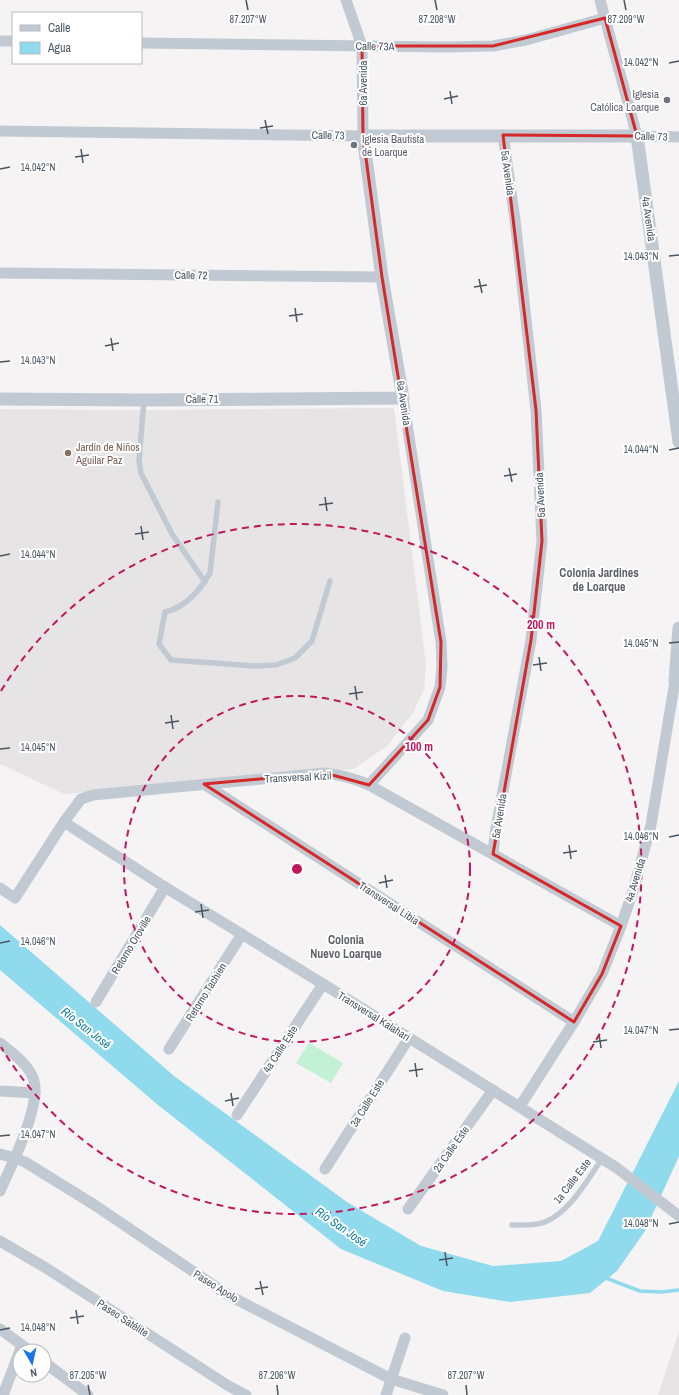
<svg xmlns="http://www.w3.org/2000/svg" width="679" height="1395" viewBox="0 0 679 1395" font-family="'Archivo Narrow',sans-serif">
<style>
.education{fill:#e6e4e5}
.green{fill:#c3f1d5}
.water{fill:#90daee}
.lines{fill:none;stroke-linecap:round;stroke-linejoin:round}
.stream{stroke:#90daee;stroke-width:3.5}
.service{stroke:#c1cad2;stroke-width:5.5}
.minor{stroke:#c1cad2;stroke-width:11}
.tertiary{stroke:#c1cad2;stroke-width:13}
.marked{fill:none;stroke:#d62828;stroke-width:3;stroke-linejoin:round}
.ticks{fill:none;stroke:#4a5661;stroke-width:1.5}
.ring{fill:none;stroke:#c2185b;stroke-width:2;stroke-dasharray:7 5}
.worship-dot{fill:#6b7280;stroke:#fff;stroke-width:1.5}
.education-dot{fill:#8d6e63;stroke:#fff;stroke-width:1.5}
.labels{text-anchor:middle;stroke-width:4;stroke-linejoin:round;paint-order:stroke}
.street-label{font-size:11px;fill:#4a5661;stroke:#fff}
.worship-label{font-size:11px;fill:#5b616d;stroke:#fff;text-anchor:end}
.education-label{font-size:11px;fill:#785e54;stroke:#fff;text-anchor:start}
.neighbourhood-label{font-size:12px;font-weight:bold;fill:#5f6368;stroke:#fff}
.water-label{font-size:12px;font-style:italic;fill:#0c7c9b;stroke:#fff}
.ticks-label{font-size:10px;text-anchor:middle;fill:#4a5661;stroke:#fff;stroke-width:4;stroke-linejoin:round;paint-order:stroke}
.centre{fill:#c2185b;stroke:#fff;stroke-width:2}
.ring-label{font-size:12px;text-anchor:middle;font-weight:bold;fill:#c2185b;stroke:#fff;stroke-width:4;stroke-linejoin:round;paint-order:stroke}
</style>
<rect width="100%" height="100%" fill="#f5f3f3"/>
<!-- education -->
<g class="education">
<polygon points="394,408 426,665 424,689 413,713 387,746 354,769 64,794 0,764 0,409 137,410"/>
<polygon points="679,1331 679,1395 658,1395 661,1386"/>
</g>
<!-- green -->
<polygon class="green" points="309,1043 343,1063 331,1083 296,1063"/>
<!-- water -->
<polygon class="water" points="0,925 174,1076 347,1202 421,1246 493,1266 561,1261 598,1241 679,1081 679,1156 645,1231 617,1271 590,1293 510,1302 443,1291 341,1249 158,1105 0,970"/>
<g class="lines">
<!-- stream -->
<polyline class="stream" points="603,1277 640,1291 661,1292 679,1290"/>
<!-- service -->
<g class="service">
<polyline points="144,400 139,460 141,473 172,534 205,582"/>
<path d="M 218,502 L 210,573 C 203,585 192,599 180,606 C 175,609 170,611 165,612 L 159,644 L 171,660 L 257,666 L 276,665 L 295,658 L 312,641 L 330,581"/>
<path d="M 512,1225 C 522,1225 535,1226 545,1222 C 570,1212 587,1180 602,1159"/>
</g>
<!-- minor -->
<g class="minor">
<polyline points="600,0 637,136 679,137"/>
<polyline points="0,41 13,41"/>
<polyline points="141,43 445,47 493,46 526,40 605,18"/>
<polyline points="0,131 363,136 362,46 346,0"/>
<polyline points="0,273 382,277"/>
<polyline points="204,784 574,1022"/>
<polyline points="369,785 428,720 440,687 442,667 441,642 403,398"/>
<polyline points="64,822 165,887 323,984 617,1168 679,1216"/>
<polyline points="493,854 495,834 531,640 542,541 536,410 515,220 503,135"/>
<path d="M 0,888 L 15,898 L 64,822 L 81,799 L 93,795 L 325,773 C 341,775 354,778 369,785 L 621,926"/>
<polyline points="96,1002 165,887"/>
<path d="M 0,1043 C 12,1053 30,1065 34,1081 C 41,1107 11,1166 0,1191"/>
<polyline points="169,1049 242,934"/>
<polyline points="0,1091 35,1093"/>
<polyline points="520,1106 574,1022 602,974 621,926 633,891 651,825 675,681"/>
<polyline points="237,1115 323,984"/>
<polyline points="0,1154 15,1158 25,1162 93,1204 228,1295 391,1379 443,1395"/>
<polyline points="325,1169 409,1038"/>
<polyline points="408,1209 493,1090"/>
<polyline points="0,1241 46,1268 227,1385 246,1395"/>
<polyline points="0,1329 30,1351"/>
<polyline points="44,1362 88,1395"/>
<polyline points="3,1395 22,1345"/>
<polyline points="386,1395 405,1338"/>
</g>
<!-- tertiary -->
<g class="tertiary">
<polyline points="0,399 144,400 403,398 382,277 363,136 637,136 679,442"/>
<polyline points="679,628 675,681 679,682"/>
</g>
</g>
<!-- marked area -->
<path class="marked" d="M 605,18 L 637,136 L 503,135 L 536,410 L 542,541 L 531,640 L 493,854 L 621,926 L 602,974 L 574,1022 L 204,784 L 325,773 L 369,785 L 428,720 L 440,687 L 441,642 L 382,277 L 363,136 L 362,46 L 493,46 Z"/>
<!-- ticks -->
<path class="ticks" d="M 246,0 L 248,10M 435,0 L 437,10M 624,0 L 626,10M 669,63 L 679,61M 450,91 L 452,104M 444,99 L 458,96M 265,120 L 268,134M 260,128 L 273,126M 81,149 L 83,163M 75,157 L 89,155M 0,169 L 10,167M 669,256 L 679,255M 479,279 L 482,293M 474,287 L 487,285M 295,308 L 297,322M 289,316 L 303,314M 111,338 L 113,351M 105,346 L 119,343M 0,362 L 10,361M 669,450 L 679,448M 509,468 L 512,482M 504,476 L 517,474M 325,497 L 327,511M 319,505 L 333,503M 141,526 L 143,540M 135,534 L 149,532M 0,556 L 10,554M 669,643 L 679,642M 539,657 L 541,671M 533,665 L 547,663M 355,686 L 357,700M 349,694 L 363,692M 171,715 L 173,729M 165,723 L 179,721M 0,749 L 10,748M 669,837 L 679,835M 569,845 L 571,859M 563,853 L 577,851M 385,875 L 387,888M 379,883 L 393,880M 201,904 L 203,918M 195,912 L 209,910M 0,943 L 10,941M 669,1030 L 679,1029M 599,1034 L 601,1048M 593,1042 L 607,1040M 415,1063 L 417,1077M 409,1071 L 423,1069M 231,1093 L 233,1106M 225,1101 L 239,1098M 0,1136 L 10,1135M 669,1224 L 679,1222M 445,1252 L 447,1266M 439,1260 L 453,1258M 260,1281 L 263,1295M 255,1289 L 268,1287M 76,1310 L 78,1324M 70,1318 L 84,1316M 0,1330 L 10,1328M 88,1385 L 90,1395M 277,1385 L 278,1395M 466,1385 L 467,1395"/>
<!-- distance rings -->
<g class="ring">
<circle cx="297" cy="869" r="173"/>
<path d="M1 691A345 345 0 1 1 1 1047"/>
</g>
<!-- markers -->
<g class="worship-dot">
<circle cx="667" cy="100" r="4"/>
<circle cx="354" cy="145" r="4"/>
</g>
<circle class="education-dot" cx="68" cy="453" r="4"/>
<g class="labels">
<!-- street labels -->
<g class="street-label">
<text transform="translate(375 46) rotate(1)" y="4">Calle 73A</text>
<text transform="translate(363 83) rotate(-90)" y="4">6a Avenida</text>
<text transform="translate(328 135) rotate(1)" y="4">Calle 73</text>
<text transform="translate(651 136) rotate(2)" y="4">Calle 73</text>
<text transform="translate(508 173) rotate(82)" y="4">5a Avenida</text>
<text transform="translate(649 219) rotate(82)" y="4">4a Avenida</text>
<text transform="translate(191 275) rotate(1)" y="4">Calle 72</text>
<text x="202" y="403">Calle 71</text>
<text transform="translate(404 403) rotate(81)" y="4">6a Avenida</text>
<text transform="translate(540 495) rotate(-93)" y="4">5a Avenida</text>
<text transform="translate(298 777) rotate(-3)" y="4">Transversal Kizil</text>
<text transform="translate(499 816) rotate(-81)" y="4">5a Avenida</text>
<text transform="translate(635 880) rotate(-73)" y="4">4a Avenida</text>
<text transform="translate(389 903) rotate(33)" y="4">Transversal Libia</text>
<text transform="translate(131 945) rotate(-59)" y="4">Retorno Oroville</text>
<text transform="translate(206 992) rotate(-58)" y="4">Retorno Tachien</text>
<text transform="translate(374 1016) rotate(32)" y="4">Transversal Kalahari</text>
<text transform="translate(280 1049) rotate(-57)" y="4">4a Calle Este</text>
<text transform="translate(367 1103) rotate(-58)" y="4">3a Calle Este</text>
<text transform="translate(451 1149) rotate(-55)" y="4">2a Calle Este</text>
<text transform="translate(572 1181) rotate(-52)" y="4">1a Calle Este</text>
<text transform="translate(216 1286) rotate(32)" y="4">Paseo Apolo</text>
<text transform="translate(123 1318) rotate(33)" y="4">Paseo Satélite</text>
</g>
<!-- worship labels -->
<g class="worship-label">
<text x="659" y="98">Iglesia<tspan x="659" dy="13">Católica Loarque</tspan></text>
<text x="362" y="143" text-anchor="start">Iglesia Bautista<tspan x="362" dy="13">de Loarque</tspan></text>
</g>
<!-- education labels -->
<g class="education-label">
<text x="76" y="451">Jardín de Niños<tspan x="76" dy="13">Aguilar Paz</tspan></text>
</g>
<!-- neighbourhood labels -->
<g class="neighbourhood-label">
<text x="599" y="577">Colonia Jardines<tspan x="599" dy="14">de Loarque</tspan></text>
<text x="346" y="944">Colonia<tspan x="346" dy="14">Nuevo Loarque</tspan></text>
</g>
<!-- water labels -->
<g class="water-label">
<text transform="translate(86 1028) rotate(38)" y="4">Río San José</text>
<text transform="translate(341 1227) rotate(35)" y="4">Río San José</text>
</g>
</g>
<g class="ticks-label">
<text x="626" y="23">87.209°W</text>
<text x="248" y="23">87.207°W</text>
<text x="437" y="23">87.208°W</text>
<text x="641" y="66">14.042°N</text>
<text x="38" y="171">14.042°N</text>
<text x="641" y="260">14.043°N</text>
<text x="38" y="364">14.043°N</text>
<text x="641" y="453">14.044°N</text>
<text x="38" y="558">14.044°N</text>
<text x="641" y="647">14.045°N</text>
<text x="38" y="751">14.045°N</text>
<text x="641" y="840">14.046°N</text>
<text x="38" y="945">14.046°N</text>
<text x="641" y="1034">14.047°N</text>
<text x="38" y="1138">14.047°N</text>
<text x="641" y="1227">14.048°N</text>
<text x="38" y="1331">14.048°N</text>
<text x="88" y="1379">87.205°W</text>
<text x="277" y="1379">87.206°W</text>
<text x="466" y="1379">87.207°W</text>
</g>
<circle cx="297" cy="869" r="6" class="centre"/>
<g class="ring-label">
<text x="541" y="629">200 m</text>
<text x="419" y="751">100 m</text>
</g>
<!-- legend -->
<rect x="12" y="12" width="130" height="52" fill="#ffffff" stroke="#b7bbc0"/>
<rect x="20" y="25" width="20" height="6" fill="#c1cad2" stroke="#b7bbc0"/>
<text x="48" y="32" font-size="12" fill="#4a5661">Calle</text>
<rect x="20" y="42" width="20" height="12" fill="#90daee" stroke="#b7bbc0"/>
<text x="48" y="52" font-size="12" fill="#4a5661">Agua</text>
<!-- north arrow -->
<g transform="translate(32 1363) rotate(171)"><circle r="19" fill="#ffffff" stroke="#b7bbc0"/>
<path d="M0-3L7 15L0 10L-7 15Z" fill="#1a73e8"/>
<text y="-6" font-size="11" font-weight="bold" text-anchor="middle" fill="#4a5661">N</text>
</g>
</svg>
